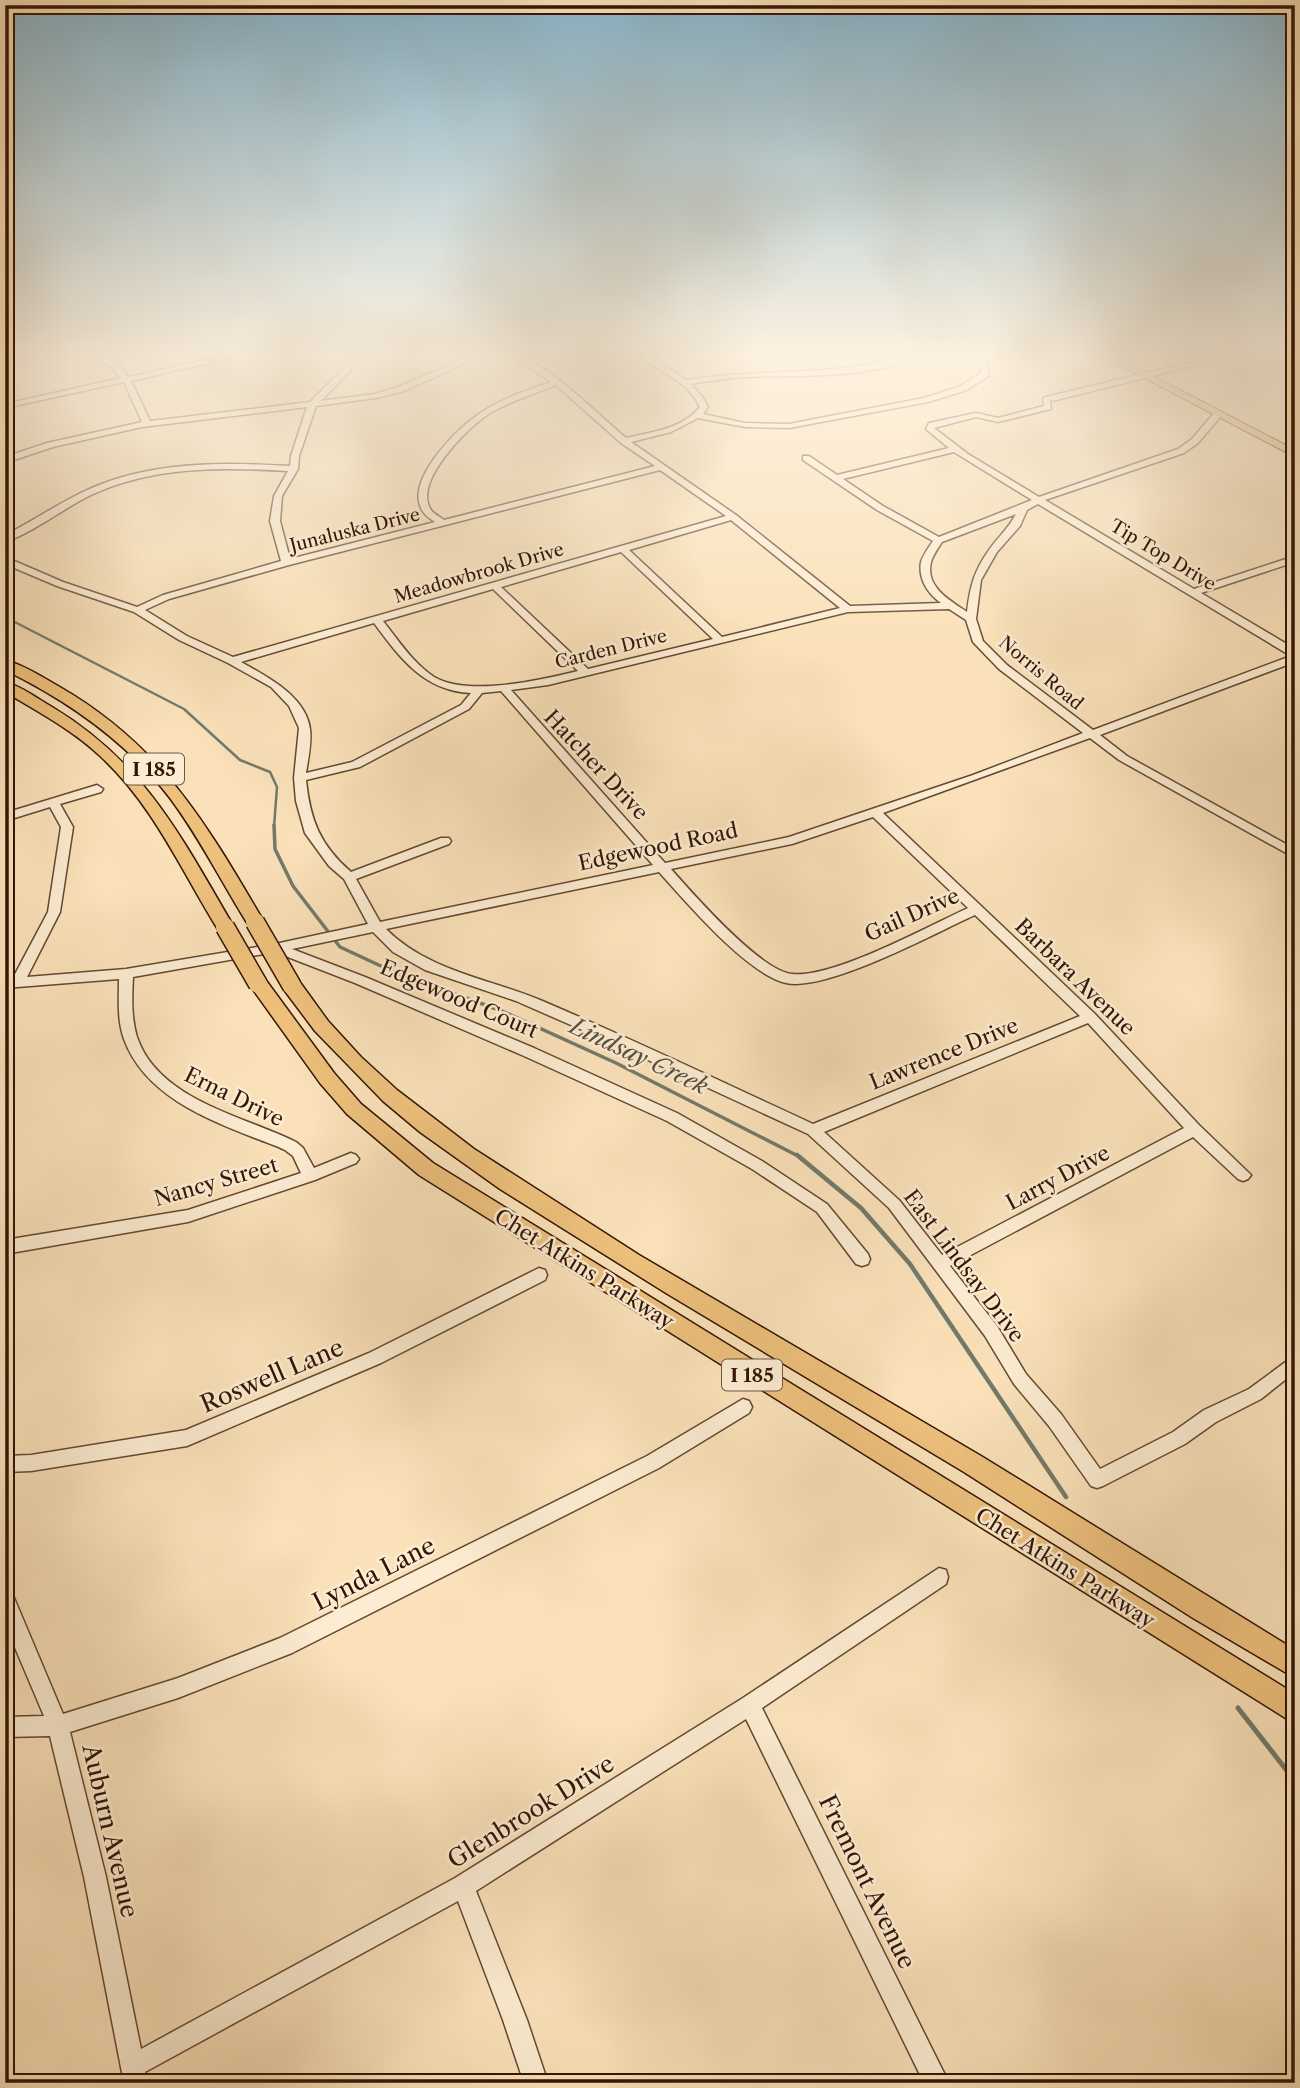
<svg xmlns="http://www.w3.org/2000/svg" width="1300" height="2088" viewBox="0 0 1300 2088" font-family="'Libre Caslon Text',serif">
<style>
.lines{fill:none;stroke-linecap:round;stroke-linejoin:round}
.stream-far3{stroke:#737a6a;stroke-width:2.5}
.stream-far2{stroke:#737a6a;stroke-width:3.5}
.stream-far1{stroke:#737a6a;stroke-width:4.5}
.stream{stroke:#737a6a;stroke-width:5}
.minor-casing{stroke:#644832;stroke-width:3}
.major-casing{stroke:#321505;stroke-width:2}
.highway-casing{stroke:#321505;stroke-width:3}
.minor{fill:#fcecd2;fill-rule:evenodd}
.major{fill:#edc07c;fill-rule:evenodd}
.highway{fill:#edc07c;fill-rule:evenodd}
.highway-bridge-casing{stroke:#321505;stroke-width:21;stroke-linecap:butt}
.highway-bridge{stroke:#edc07c;stroke-width:18}
.labels{text-anchor:middle;stroke-width:5;stroke-linejoin:round;paint-order:stroke}
.far-street-label{font-size:18px;fill:#321505;stroke:#fcecd2}
.shield{fill:#fcecd2;stroke:#6f5642;stroke-width:2}
.shield-label{font-size:19px;font-weight:bold;fill:#321505}
.street-label{font-size:21px;fill:#321505;stroke:#fcecd2}
.water-label{font-size:23px;font-style:italic;fill:#585040;stroke:#fcecd2}
.near-street-label{font-size:24px;fill:#321505;stroke:#fcecd2}
</style>
<rect width="100%" height="100%" fill="#fae1b9"/>
<filter id="stains"><feTurbulence type="fractalNoise" baseFrequency=".00286" numOctaves="4"/><feColorMatrix values="0 0 0 0 .2 0 0 0 0 .09 0 0 0 0 .02 0 0 0 .5 -.17"/></filter>
<radialGradient id="worn" r=".72"><stop offset=".6" stop-color="#630" stop-opacity="0"/><stop offset="1" stop-color="#630" stop-opacity=".3"/></radialGradient>
<g class="lines">
<!-- stream-far3 -->
<polyline class="stream-far3" points="5,617 184,709 240,760 270,772 277,787 274,827"/>
<!-- stream-far2 -->
<polyline class="stream-far2" points="274,825 275,849 293,886 340,947 396,973 502,1011 616,1063 800,1157"/>
<!-- stream-far1 -->
<polyline class="stream-far1" points="797,1155 861,1208 910,1264 1066,1497"/>
<!-- stream -->
<polyline class="stream" points="1238,1708 1295,1781"/>
<!-- minor casing -->
<g class="minor-casing">
<g id="minor">
<polygon points="5,353 38,353 34,355 5,357"/>
<path d="M 93,353 C 109,353 119,365 128,377 L 238,353 L 252,353 L 131,381 L 150,421 L 310,402 L 359,353 L 367,353 L 321,401 L 375,394 L 398,387 L 478,353 L 488,353 L 404,391 L 376,398 L 316,406 L 299,456 L 298,469 L 282,496 L 280,521 L 290,559 L 435,522 C 427,517 421,512 419,502 C 413,473 459,426 482,412 C 503,398 527,390 551,382 L 508,353 C 537,353 602,418 626,438 C 652,432 682,429 700,407 C 688,380 657,371 636,353 L 645,353 L 686,380 C 742,371 797,374 853,367 C 874,365 902,353 921,353 C 880,380 793,375 745,377 C 727,378 709,381 691,384 L 703,398 L 708,407 L 703,414 L 745,423 L 789,424 L 924,398 L 961,386 L 981,373 L 980,366 L 971,353 L 979,353 L 988,366 L 988,376 L 967,390 L 928,402 L 789,428 L 745,427 L 698,418 L 671,432 L 631,442 L 736,515 L 850,606 L 941,603 C 928,594 918,579 921,562 C 923,555 929,547 933,541 L 877,510 L 803,460 L 803,456 L 809,456 L 837,475 L 949,448 L 926,429 L 929,423 L 976,413 L 998,418 L 1044,406 L 1043,398 L 1050,396 L 1221,355 L 1255,355 L 1295,364 L 1295,368 L 1255,359 L 1221,359 L 1056,400 L 1050,401 L 1051,409 L 998,422 L 976,417 L 934,428 L 968,454 L 1039,497 L 1178,449 L 1192,439 L 1215,412 L 1221,412 L 1221,416 L 1198,443 L 1184,453 L 1045,500 L 1194,589 L 1295,556 L 1295,562 L 1201,593 L 1295,649 L 1295,662 L 1100,735 L 1127,756 L 1295,849 L 1295,858 L 1119,760 L 1090,738 L 883,813 L 1095,1014 L 1199,1125 L 1251,1175 L 1248,1179 L 1243,1181 L 1238,1179 L 1193,1137 L 950,1266 L 997,1326 L 1026,1374 L 1061,1414 L 1100,1469 L 1173,1432 L 1204,1410 L 1249,1389 L 1295,1355 L 1295,1372 L 1261,1399 L 1216,1422 L 1185,1444 L 1103,1486 L 1097,1488 L 1091,1486 L 1049,1426 L 1014,1384 L 985,1336 L 889,1208 L 808,1134 L 596,1036 L 516,1001 L 425,970 L 393,952 L 373,932 L 292,949 L 365,977 L 534,1048 L 677,1113 L 762,1161 L 827,1204 L 868,1254 L 870,1259 L 868,1264 L 862,1266 L 856,1264 L 817,1212 L 752,1169 L 667,1121 L 524,1056 L 355,983 L 275,952 L 133,977 C 132,997 131,1017 137,1037 C 158,1100 244,1116 296,1142 L 303,1148 L 314,1168 L 351,1153 L 356,1155 L 359,1159 L 356,1163 L 315,1180 L 188,1222 L 5,1254 L 5,1240 L 188,1210 L 301,1173 L 293,1156 L 285,1150 C 275,1145 265,1142 255,1138 C 204,1118 144,1094 124,1039 C 117,1020 119,999 119,979 L 5,988 L 5,978 L 13,978 L 48,912 L 61,827 L 50,807 L 5,821 L 5,813 L 97,785 L 103,789 L 101,792 L 60,804 L 73,827 L 60,912 L 27,977 L 126,969 L 275,944 L 368,924 L 344,879 L 329,866 L 305,833 L 296,801 L 294,778 L 299,728 L 289,706 L 271,687 L 228,663 L 179,640 L 134,612 L 57,586 L 5,564 L 5,557 L 63,582 L 137,607 L 163,595 L 281,561 L 270,521 L 274,496 L 288,471 C 222,467 153,466 91,495 C 62,509 36,531 5,542 L 5,535 C 32,522 57,504 85,491 C 149,461 221,462 290,466 L 291,456 L 307,407 L 142,427 L 53,447 L 5,463 L 5,457 L 47,443 L 142,422 L 124,382 L 5,408 L 5,404 L 121,378 L 111,367 ZM 556,385 L 621,443 L 655,466 L 444,520 C 440,517 434,514 431,510 C 412,482 469,426 490,413 C 511,401 534,394 556,385 ZM 954,452 L 1032,500 L 939,537 L 883,506 L 843,479 ZM 660,470 L 726,516 L 233,657 L 187,636 L 145,610 L 169,599 L 289,565 ZM 1038,504 L 1291,656 L 1093,730 L 1007,665 L 983,641 L 976,619 L 981,580 L 997,552 L 1020,526 L 1027,510 ZM 1016,514 C 1009,528 998,537 989,550 C 974,571 970,587 967,612 C 949,600 925,587 931,562 C 933,555 938,548 942,542 ZM 731,520 L 840,608 L 722,637 L 629,550 ZM 621,552 L 713,639 L 588,669 L 501,587 ZM 493,589 L 578,671 C 541,680 468,697 434,677 C 413,663 398,640 383,621 ZM 949,609 L 966,620 L 973,642 L 999,669 L 1083,733 L 973,775 L 789,837 L 665,863 L 511,690 L 548,685 L 848,612 ZM 374,623 C 400,658 424,691 471,693 L 461,705 L 352,762 L 306,773 C 308,760 312,742 310,729 C 306,696 266,676 241,662 ZM 501,691 L 653,865 L 380,922 L 356,879 L 449,844 L 451,841 L 449,838 L 441,838 L 351,872 C 320,845 310,820 306,780 L 360,767 L 469,709 L 482,693 ZM 873,817 L 968,908 C 929,926 832,979 792,974 C 760,971 693,894 671,869 L 792,844 ZM 659,872 C 686,902 747,974 786,983 C 827,992 935,933 975,915 L 1080,1016 L 813,1124 C 722,1082 632,1039 540,1000 C 487,978 428,971 386,929 ZM 1088,1023 L 1184,1128 L 942,1255 L 899,1200 L 824,1132 Z"/>
<polygon points="539,1268 545,1270 547,1275 545,1280 381,1363 187,1446 31,1471 5,1472 5,1456 31,1455 186,1430 369,1353"/>
<polygon points="743,1399 749,1401 752,1407 749,1413 659,1468 292,1653 178,1698 70,1732 106,1877 141,2049 455,1878 743,1698 939,1568 946,1570 948,1577 946,1584 762,1708 949,2083 924,2083 746,1719 476,1891 527,2020 548,2083 524,2083 503,2020 458,1901 145,2072 148,2083 124,2083 84,1877 50,1736 5,1737 5,1717 44,1716 5,1624 5,1591 12,1593 63,1714 178,1678 280,1638 647,1456"/>
</g>
</g>
<!-- major casing -->
<g class="major-casing">
<polygon id="major" points="1097,353 1109,353 1295,450 1295,457"/>
</g>
<!-- highway casing -->
<g class="highway-casing">
<g id="highway">
<path d="M 5,660 C 24,665 42,677 58,686 C 161,745 206,823 264,922 L 261,926 L 249,926 C 222,883 200,838 170,798 C 126,741 68,701 5,670 Z"/>
<path d="M 5,682 C 21,686 38,699 52,707 C 145,763 181,837 234,927 L 231,931 L 219,931 C 181,870 153,804 99,755 C 71,729 37,711 5,692 Z"/>
<polygon points="258,978 265,979 334,1073 361,1104 433,1163 1295,1694 1295,1724 419,1175 347,1114 320,1083 249,984 251,979"/>
<polygon points="292,979 299,981 328,1021 361,1057 397,1090 474,1149 639,1255 981,1456 1295,1650 1295,1678 1193,1618 964,1472 666,1293 500,1189 420,1132 383,1101 315,1031 285,991 283,986 285,981"/>
</g>
</g>
<!-- minor -->
<use href="#minor" class="minor"/>
<!-- major -->
<use href="#major" class="major"/>
<!-- highway -->
<use href="#highway" class="highway"/>
<!-- highway-bridge casing -->
<g class="highway-bridge-casing">
<g id="highway-bridge">
<polyline points="255,922 292,986"/>
<polyline points="225,927 258,984"/>
</g>
</g>
<!-- highway-bridge -->
<use href="#highway-bridge" class="highway-bridge"/>
</g>
<!-- sky -->
<linearGradient id="sky" x2="0" y2="1"><stop stop-color="#8ab8d0"/><stop offset="0.55" stop-color="#fdf2e0"/><stop offset="1" stop-color="#fdf2e0" stop-opacity="0"/></linearGradient>
<rect width="1300" height="645" fill="url(#sky)"/>
<g class="labels">
<!-- far-street labels -->
<g class="far-street-label">
<text transform="translate(355 530) rotate(-14)" y="6">Junaluska Drive</text>
<text transform="translate(1163 555) rotate(31)" y="6">Tip Top Drive</text>
<text transform="translate(479 573) rotate(-16)" y="6">Meadowbrook Drive</text>
<text transform="translate(611 649) rotate(-14)" y="6">Carden Drive</text>
<text transform="translate(1041 673) rotate(40)" y="6">Norris Road</text>
</g>
<!-- shield labels -->
<g class="shield">
<rect x="124" y="753.5" width="60" height="31" rx="5"/>
<rect x="722" y="1359.5" width="60" height="31" rx="5"/>
</g>
<g class="shield-label">
<text x="154" y="776">I 185</text>
<text x="752" y="1382">I 185</text>
</g>
<!-- street labels -->
<g class="street-label">
<text transform="translate(596 765) rotate(47)" y="7">Hatcher Drive</text>
<text transform="translate(658 847) rotate(-12)" y="7">Edgewood Road</text>
<text transform="translate(912 915) rotate(-24)" y="7">Gail Drive</text>
<text transform="translate(1075 977) rotate(44)" y="7">Barbara Avenue</text>
<text transform="translate(459 999) rotate(23)" y="7">Edgewood Court</text>
<text transform="translate(944 1054) rotate(-22)" y="7">Lawrence Drive</text>
<text transform="translate(234 1097) rotate(26)" y="7">Erna Drive</text>
<text transform="translate(1058 1178) rotate(-28)" y="7">Larry Drive</text>
<text transform="translate(216 1182) rotate(-16)" y="7">Nancy Street</text>
<text transform="translate(964 1266) rotate(53)" y="7">East Lindsay Drive</text>
<text transform="translate(584 1269) rotate(32)" y="7">Chet Atkins Parkway</text>
<text transform="translate(1065 1568) rotate(32)" y="7">Chet Atkins Parkway</text>
</g>
<!-- water labels -->
<g class="water-label">
<text transform="translate(639 1056) rotate(25)" y="8">Lindsay Creek</text>
</g>
<!-- near-street labels -->
<g class="near-street-label">
<text transform="translate(272 1376) rotate(-23)" y="8">Roswell Lane</text>
<text transform="translate(374 1574) rotate(-27)" y="8">Lynda Lane</text>
<text transform="translate(531 1812) rotate(-32)" y="8">Glenbrook Drive</text>
<text transform="translate(110 1831) rotate(77)" y="8">Auburn Avenue</text>
<text transform="translate(867 1882) rotate(64)" y="8">Fremont Avenue</text>
</g>
</g>
<!-- margin -->
<rect width="1300" height="2088" fill="none" stroke="#fae1b9" stroke-width="28"/>
<rect x="7" y="7" width="1286" height="2074" fill="none" stroke="#321505" stroke-width="3.5"/>
<rect x="14" y="14" width="1272" height="2060" fill="none" stroke="#321505" stroke-width="2"/>
<rect width="100%" height="100%" filter="url(#stains)"/>
<rect width="100%" height="100%" fill="url(#worn)"/>
</svg>
